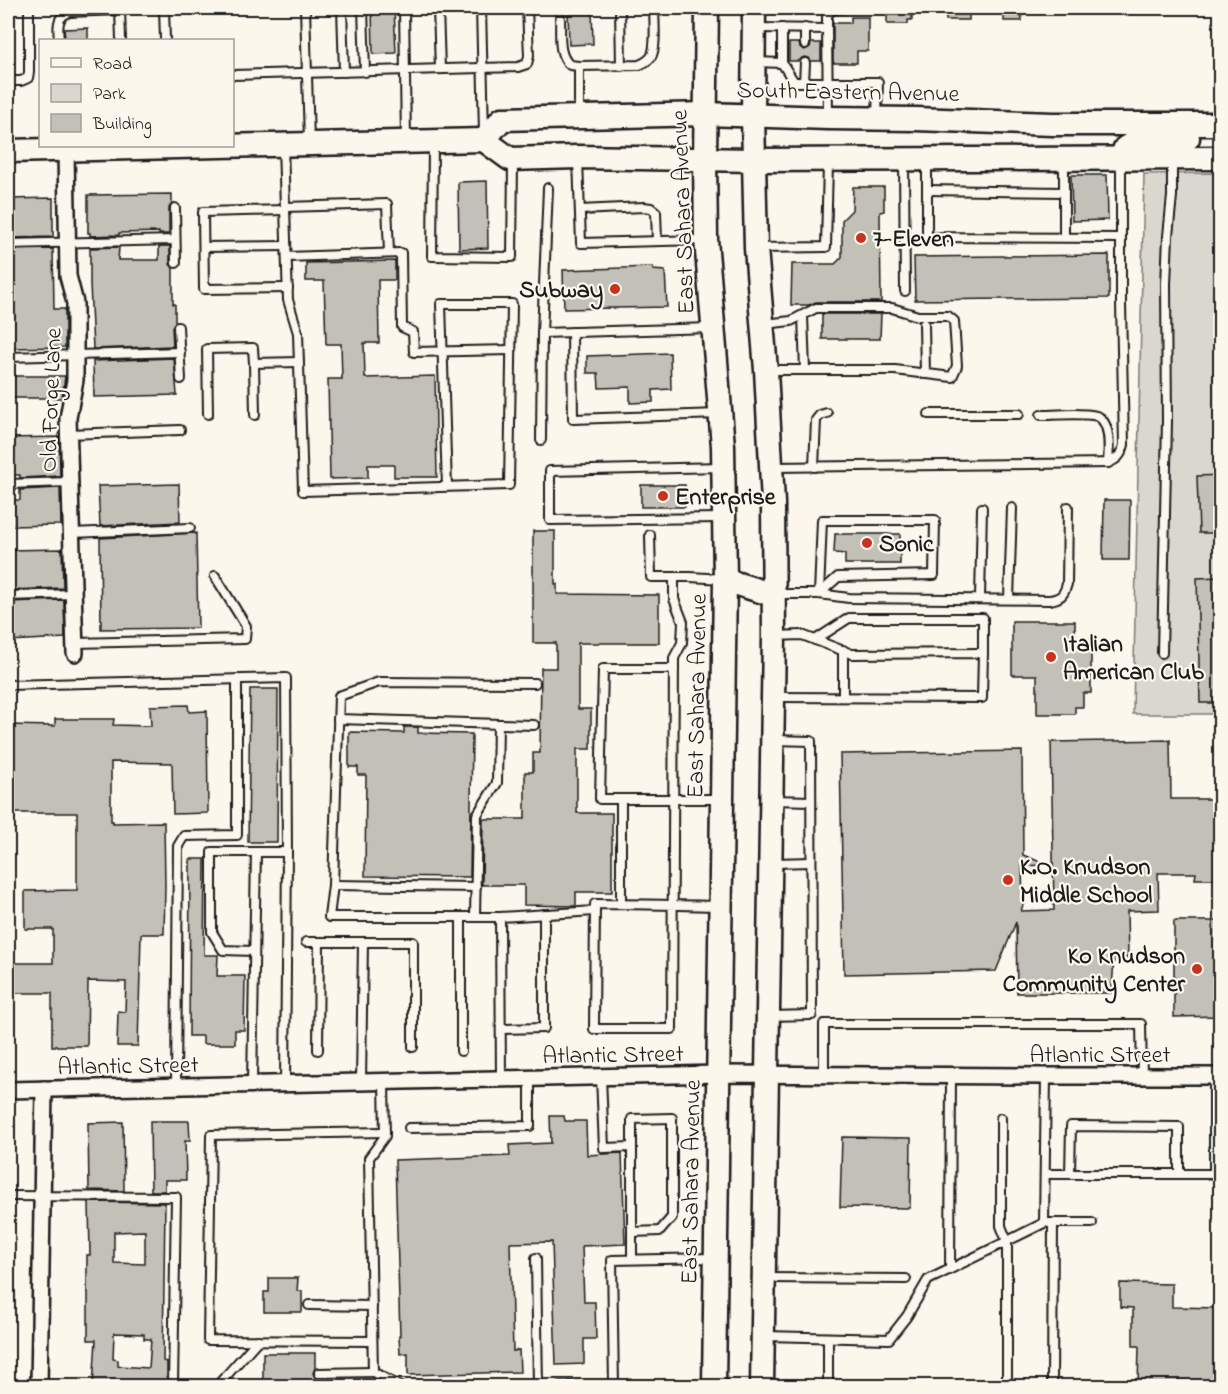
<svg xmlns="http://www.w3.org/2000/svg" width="1228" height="1394" viewBox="0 0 1228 1394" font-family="'Indie Flower',sans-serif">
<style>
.green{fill:#dad7ce;stroke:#7b7a75;stroke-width:1.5}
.building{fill:#c3c0b8;stroke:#1c1c1c;stroke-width:1.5;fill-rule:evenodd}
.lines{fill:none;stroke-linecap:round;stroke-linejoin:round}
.service-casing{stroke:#1c1c1c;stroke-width:12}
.minor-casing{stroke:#1c1c1c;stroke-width:20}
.primary-casing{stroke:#1c1c1c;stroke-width:27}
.service{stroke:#fbf7ec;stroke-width:8}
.minor{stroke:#fbf7ec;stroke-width:15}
.primary{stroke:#fbf7ec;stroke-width:22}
.poi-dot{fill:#c8321e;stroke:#fbf7ec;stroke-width:2}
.labels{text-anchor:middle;stroke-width:4.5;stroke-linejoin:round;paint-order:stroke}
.street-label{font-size:24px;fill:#1c1c1c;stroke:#fbf7ec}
.poi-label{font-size:24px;font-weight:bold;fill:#1c1c1c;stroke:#fbf7ec;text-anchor:start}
</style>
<rect width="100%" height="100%" fill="#fbf7ec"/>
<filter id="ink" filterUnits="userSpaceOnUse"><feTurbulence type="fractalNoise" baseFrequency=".0167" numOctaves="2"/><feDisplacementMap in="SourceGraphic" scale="12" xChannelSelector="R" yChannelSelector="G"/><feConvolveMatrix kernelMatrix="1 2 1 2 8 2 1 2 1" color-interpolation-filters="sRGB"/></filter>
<g filter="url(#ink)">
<!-- green -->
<polygon class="green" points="1220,173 1220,714 1133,714 1144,174"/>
<!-- building -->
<g class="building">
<polygon points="372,8 394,8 396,53 373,54"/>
<polygon points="568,8 592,8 593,44 569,45"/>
<polygon points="887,8 912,8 912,20 908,20 908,24 887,24"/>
<polygon points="945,8 969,8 969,20 946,20"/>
<polygon points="1004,8 1021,8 1022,21 1004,21"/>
<polygon points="851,17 868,17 868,51 857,51 857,63 833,63 833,23 851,23"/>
<polygon points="88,28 88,40 65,40 64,29"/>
<polygon points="789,43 799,43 800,47 804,50 810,47 811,43 821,43 821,61 811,61 809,58 805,57 802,58 799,61 789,61"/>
<polygon points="1071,175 1107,175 1108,220 1072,221"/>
<polygon points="487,181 488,248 459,249 458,182"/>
<polygon points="853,187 884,187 884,211 880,212 881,302 816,302 809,305 791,305 792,264 835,264 842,257 842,220 852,210"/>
<polygon points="172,194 172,203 169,208 169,234 159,234 159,232 119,233 119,235 90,236 90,233 88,233 88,195"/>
<polygon points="53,198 53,237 8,238 8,199"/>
<polygon points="159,246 170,246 170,264 173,268 173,304 175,304 175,322 172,327 173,346 93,349 90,284 90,248 119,247 118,260 159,260"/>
<polygon points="53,249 54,309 65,309 65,347 8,348 8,250"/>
<polygon points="1109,255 1109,298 915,300 914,257"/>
<polygon points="395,261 395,280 378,280 379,343 364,343 365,378 435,376 437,477 394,477 394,465 368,465 368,478 330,479 328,379 342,379 341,344 326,344 324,281 306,281 306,263"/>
<polygon points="653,267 653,270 665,271 667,307 564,309 563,270"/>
<polygon points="822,314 881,314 880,339 822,339"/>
<polygon points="670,353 671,389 653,390 653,402 630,403 630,387 599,388 598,373 587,373 587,356"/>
<polygon points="174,358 177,395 94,397 93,361"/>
<polygon points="8,376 65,376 62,398 8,398"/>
<polygon points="59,437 60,476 20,478 20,475 8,475 8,438"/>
<polygon points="1221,475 1221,533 1199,533 1197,476"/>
<polygon points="179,484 180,522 100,526 98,486"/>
<rect x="641" y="485" width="44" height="22"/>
<polygon points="60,488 61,525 8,526 8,500 20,500 20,490"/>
<polygon points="1104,500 1130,500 1129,560 1103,560"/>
<polygon points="533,531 555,531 555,584 557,584 557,594 659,595 659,643 578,643 578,709 591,709 591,749 577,749 577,813 612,813 612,892 576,892 576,906 524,905 524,885 482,885 483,819 525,819 525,772 533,772 533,753 540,753 541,668 556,668 556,643 533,643"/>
<polygon points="196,533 198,628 101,629 100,538"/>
<polygon points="835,534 900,534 900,564 845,564 845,554 834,553"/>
<polygon points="62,549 63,588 8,590 8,550"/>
<polygon points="1221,577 1221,703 1200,703 1197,578"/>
<polygon points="64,600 65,638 8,641 8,602"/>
<polygon points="1012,621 1075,621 1075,639 1091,640 1091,693 1083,693 1083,707 1075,707 1075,714 1037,714 1037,675 1012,675"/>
<polygon points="250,689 278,689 277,842 248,842"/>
<polygon points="188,705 189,712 207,711 208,813 173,814 172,763 111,762 111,821 113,821 113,823 164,822 165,885 164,934 141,934 138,1046 117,1046 118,1011 125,1012 126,982 88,981 87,1046 52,1046 52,993 8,993 8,963 53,963 53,929 25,929 25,891 77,890 77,813 8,813 8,779 13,779 13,752 8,752 8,725 55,726 55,719 114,719 113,725 151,726 150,706"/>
<polygon points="404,727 418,727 418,733 472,734 470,877 365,876 366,775 358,775 358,767 349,767 349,732 404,733"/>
<polygon points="1170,740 1171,799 1221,799 1221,879 1195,879 1196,873 1158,873 1159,910 1127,911 1128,958 1114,955 1112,993 1017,993 1016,922 996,971 844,974 840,754 1022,751 1023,855 1048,865 1022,866 1023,905 1021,911 1054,910 1051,742"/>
<polygon points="190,859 205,859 204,955 218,955 217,976 245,976 244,1030 235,1030 235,1044 203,1044 203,1036 189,1036"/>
<polygon points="1174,921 1221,921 1221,1016 1174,1017"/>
<polygon points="550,1116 564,1116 565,1121 586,1121 587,1155 622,1153 625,1244 582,1246 584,1302 595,1302 596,1339 584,1339 584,1364 556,1365 552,1242 510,1243 513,1351 519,1350 520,1372 408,1375 408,1353 400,1354 399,1336 400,1336 395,1160 510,1156 509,1145 551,1143"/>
<polygon points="150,1121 189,1121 190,1141 185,1141 186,1180 165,1180 165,1191 151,1191"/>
<polygon points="123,1122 124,1191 89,1190 88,1123"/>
<polygon points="842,1137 911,1138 910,1208 840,1207"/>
<path d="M 89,1202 L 165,1203 L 163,1361 L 167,1362 L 167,1386 L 93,1386 L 96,1340 L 88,1340 L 88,1292 L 87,1292 L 87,1255 L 90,1255 ZM 145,1231 L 145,1264 L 114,1263 L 114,1232 ZM 114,1333 L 144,1334 L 144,1339 L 151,1339 L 149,1368 L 118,1366 L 118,1360 L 113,1359 Z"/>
<polygon points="269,1278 298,1278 297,1291 302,1291 302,1312 264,1312 264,1292 269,1292"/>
<polygon points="1120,1283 1172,1284 1172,1307 1221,1308 1221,1386 1138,1386 1139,1346 1133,1346 1133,1308 1120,1307"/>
<polygon points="263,1353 315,1353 315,1368 313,1373 315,1378 315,1386 263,1386"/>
</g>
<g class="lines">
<!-- service casing -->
<g class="service-casing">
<g id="service">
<polyline points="120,8 121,40"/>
<polyline points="164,8 165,40"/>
<polyline points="305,8 309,141"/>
<polyline points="342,8 344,72"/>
<polyline points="363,8 365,72"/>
<polyline points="404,8 406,141"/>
<polyline points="438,8 440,69"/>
<polyline points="481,8 484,132"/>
<polyline points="560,8 560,13"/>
<polyline points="620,8 621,66"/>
<path d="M 560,19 C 561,34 557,55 570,65 L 579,66"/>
<polyline points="756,28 827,29 828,116"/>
<polyline points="805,28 805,44"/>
<polyline points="827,29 827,15 833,9 846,8"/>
<path d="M 59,40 C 58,28 56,16 70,12 L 120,10"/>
<polyline points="756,62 782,63 794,82 878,82 877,117"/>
<polyline points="782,63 782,28"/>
<polyline points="232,75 518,67 527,64 529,56 527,8"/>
<polyline points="8,81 21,81 28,78 29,72 29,8"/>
<polyline points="804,82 805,63"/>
<path d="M 579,116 L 579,66 L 639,65 C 644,63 648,61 651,57 C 657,47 654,20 654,8"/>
<polyline points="433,144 432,256 512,257 513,161"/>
<polyline points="283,146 288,300 298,333 303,491 509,485 512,304 441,304 447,487"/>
<polyline points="578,159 581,243 703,240"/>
<polyline points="904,161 905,291"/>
<polyline points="927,162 927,237 1121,238"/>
<polyline points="548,188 542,333 711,328"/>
<polyline points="927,190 1064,192"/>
<polyline points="285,207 387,204 389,253"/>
<polyline points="175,208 176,263"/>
<polyline points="285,210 203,212 204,289 288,288"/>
<polyline points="580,210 644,207 651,208 656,212 657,241"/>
<polyline points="1064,237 1064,160"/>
<polyline points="8,244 175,240"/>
<polyline points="204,247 286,246"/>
<polyline points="758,248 826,247 828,163"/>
<polyline points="287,257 401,253 402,327 413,332 414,352 511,350"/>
<polyline points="803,316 805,370"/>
<polyline points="765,324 791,321 816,308 892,308 918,316 948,316 954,321 957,366 952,377 895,370 768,370"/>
<polyline points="924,324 925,374"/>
<polyline points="178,327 181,379"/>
<polyline points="572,332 573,419 719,414"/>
<polyline points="8,357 180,352"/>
<polyline points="254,363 255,415"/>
<polyline points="208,414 207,349 253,348 254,363 299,362"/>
<polyline points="929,414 1019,414"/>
<path d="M 1041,415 C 1053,415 1091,412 1099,417 C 1111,425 1109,450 1108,463"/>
<polyline points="68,434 180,430"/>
<polyline points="541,440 542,333"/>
<polyline points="722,467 550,471 550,520 722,518"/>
<path d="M 774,467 L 1108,463 C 1117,459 1121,456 1124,445 L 1121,304 L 1121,160"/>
<polyline points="814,467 816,420 820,415 827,413"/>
<polyline points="8,484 70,482"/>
<polygon points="822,520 935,520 934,575 838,577 819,594"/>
<polyline points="72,533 190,528"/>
<polyline points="650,535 651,577 690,577 724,579"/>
<path d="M 674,577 L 674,599 L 683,622 L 682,643 L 674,658 L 672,1029 L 594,1029 L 595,904 C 636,904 677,905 717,906"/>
<path d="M 777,594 L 819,594 L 849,598 L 1050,600 C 1061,598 1064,595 1067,584 L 1068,507"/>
<polyline points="8,596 73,594"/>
<polyline points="980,598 982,508"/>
<polyline points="1009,599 1012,508"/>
<polyline points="775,636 802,635 852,654 983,653 982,698 776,697"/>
<polyline points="815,640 849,618 983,618 983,653"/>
<polyline points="75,643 245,639 246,626 215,576"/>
<polyline points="843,650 843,697"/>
<polyline points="1162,653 1167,421 1166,284 1168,236 1172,196 1172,160"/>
<polyline points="674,669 603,669 600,799 720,799"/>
<polyline points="535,683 379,682 339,696 333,885 329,917 500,917 595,911"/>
<polyline points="8,685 286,678 287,852"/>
<polyline points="338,719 534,725"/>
<polyline points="774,800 811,801"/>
<polyline points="774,863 811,862"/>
<polyline points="333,885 476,887"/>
<polyline points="621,904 621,799"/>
<polyline points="461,917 461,1051"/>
<polyline points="475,917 477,815 497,783 498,724"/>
<polyline points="500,917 501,1079"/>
<polyline points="306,942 363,942 361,1082"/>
<polyline points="363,942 413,942 413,1047"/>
<polyline points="254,951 223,950 212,932 212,852 287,852 285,1084"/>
<polyline points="769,1016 812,1015 811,741 774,740"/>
<polyline points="501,1029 544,1028 544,914"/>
<polyline points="318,1050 319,942"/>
<polyline points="824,1076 824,1024 1141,1024 1142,1076"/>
<polyline points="601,1077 604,1148 632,1147 632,1119 672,1118 672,1217 660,1231 632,1232 632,1147"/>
<polyline points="384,1082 385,1136 369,1158 373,1372 399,1386"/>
<polyline points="252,1084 256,852"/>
<polyline points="176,1086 178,846 184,836 237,835 237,679"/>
<polyline points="1001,1118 1001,1226 1007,1241 1007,1386"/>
<polyline points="409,1128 530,1126 530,1079"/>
<polyline points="1045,1174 1214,1174 1214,1076"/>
<polyline points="1070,1174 1071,1126 1179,1127 1179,1174"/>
<polyline points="8,1196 176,1197 173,1386"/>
<polyline points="1049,1223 1092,1223"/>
<polyline points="632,1232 632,1259"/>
<polyline points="536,1258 538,1386"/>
<polyline points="950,1269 951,1076"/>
<polyline points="766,1278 906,1279"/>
<polyline points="309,1305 372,1306"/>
<polyline points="765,1336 889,1339 907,1316 928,1280 1044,1223 1046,1076"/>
<polyline points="828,1338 828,1386"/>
<polyline points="372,1341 208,1340 211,1135 385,1132"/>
<polyline points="319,1373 373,1372"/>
<polyline points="217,1386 258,1340"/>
<polyline points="561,1386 579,1386"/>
<polyline points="614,1386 612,1260 714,1258"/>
<polyline points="1052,1386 1053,1223"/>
</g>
</g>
<!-- minor casing -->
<g class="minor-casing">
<g id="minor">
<polyline points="66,150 68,276 75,303 75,380 68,418 75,653"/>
<polyline points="8,1090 719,1074 1043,1076 1220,1076"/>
<polyline points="39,1386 44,1089"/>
</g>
</g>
<!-- primary casing -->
<g class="primary-casing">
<g id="primary">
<polyline points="707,8 705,158 706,239 723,446 725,580 714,1386"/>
<polyline points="754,8 753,116 756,248 766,370 773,503 774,636 762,1386"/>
<polyline points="484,140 502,119 706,114 828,118 916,119 1053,124 1220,124"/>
<polyline points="8,151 484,140 510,159 578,157 754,160 1220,158"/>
<polyline points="1121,158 1125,148 1135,142 1188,138"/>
<polyline points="725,580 773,595"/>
</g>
</g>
<!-- service -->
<use href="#service" class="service"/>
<!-- minor -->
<use href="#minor" class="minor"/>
<!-- primary -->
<use href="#primary" class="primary"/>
</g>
</g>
<!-- markers -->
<g class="poi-dot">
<circle cx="861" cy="238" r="6"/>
<circle cx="615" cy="289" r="6"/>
<circle cx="663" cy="496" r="6"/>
<circle cx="867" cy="543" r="6"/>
<circle cx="1051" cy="657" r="6"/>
<circle cx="1008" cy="880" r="6"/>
<circle cx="1197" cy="969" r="6"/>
</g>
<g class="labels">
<!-- street labels -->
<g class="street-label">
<text transform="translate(848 91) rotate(1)" y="8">South Eastern Avenue</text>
<text transform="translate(682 212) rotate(-92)" y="8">East Sahara Avenue</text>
<text transform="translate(50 400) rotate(-88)" y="8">Old Forge Lane</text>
<text transform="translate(696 696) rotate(-89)" y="8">East Sahara Avenue</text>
<text transform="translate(613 1054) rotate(-1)" y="8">Atlantic Street</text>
<text x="1100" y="1062">Atlantic Street</text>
<text transform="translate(128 1065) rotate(-1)" y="8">Atlantic Street</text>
<text transform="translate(690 1182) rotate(-89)" y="8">East Sahara Avenue</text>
</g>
<!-- poi labels -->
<g class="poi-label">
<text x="873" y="246">7-Eleven</text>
<text x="603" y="297" text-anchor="end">Subway</text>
<text x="675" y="504">Enterprise</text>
<text x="879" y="551">Sonic</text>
<text x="1063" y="651">Italian<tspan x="1063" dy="28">American Club</tspan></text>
<text x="1020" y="874">K.O. Knudson<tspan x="1020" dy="28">Middle School</tspan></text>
<text x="1185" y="963" text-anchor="end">Ko Knudson<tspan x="1185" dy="28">Community Center</tspan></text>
</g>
</g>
<!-- margin -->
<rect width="1228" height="1394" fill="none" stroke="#fbf7ec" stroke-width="30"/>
<rect x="15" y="15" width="1198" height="1364" fill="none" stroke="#1c1c1c" stroke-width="2" filter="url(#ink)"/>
<!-- legend -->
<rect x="39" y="39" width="195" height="108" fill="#fbf7ec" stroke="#a29f99" stroke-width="1.5"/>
<rect x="51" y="58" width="30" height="9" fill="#fbf7ec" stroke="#a29f99" stroke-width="1.5"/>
<text x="93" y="69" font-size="18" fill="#1c1c1c">Road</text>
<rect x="51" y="84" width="30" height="18" fill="#dad7ce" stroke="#a29f99" stroke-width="1.5"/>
<text x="93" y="99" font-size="18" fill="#1c1c1c">Park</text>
<rect x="51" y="114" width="30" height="18" fill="#c3c0b8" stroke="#a29f99" stroke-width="1.5"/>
<text x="93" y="129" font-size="18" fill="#1c1c1c">Building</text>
</svg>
